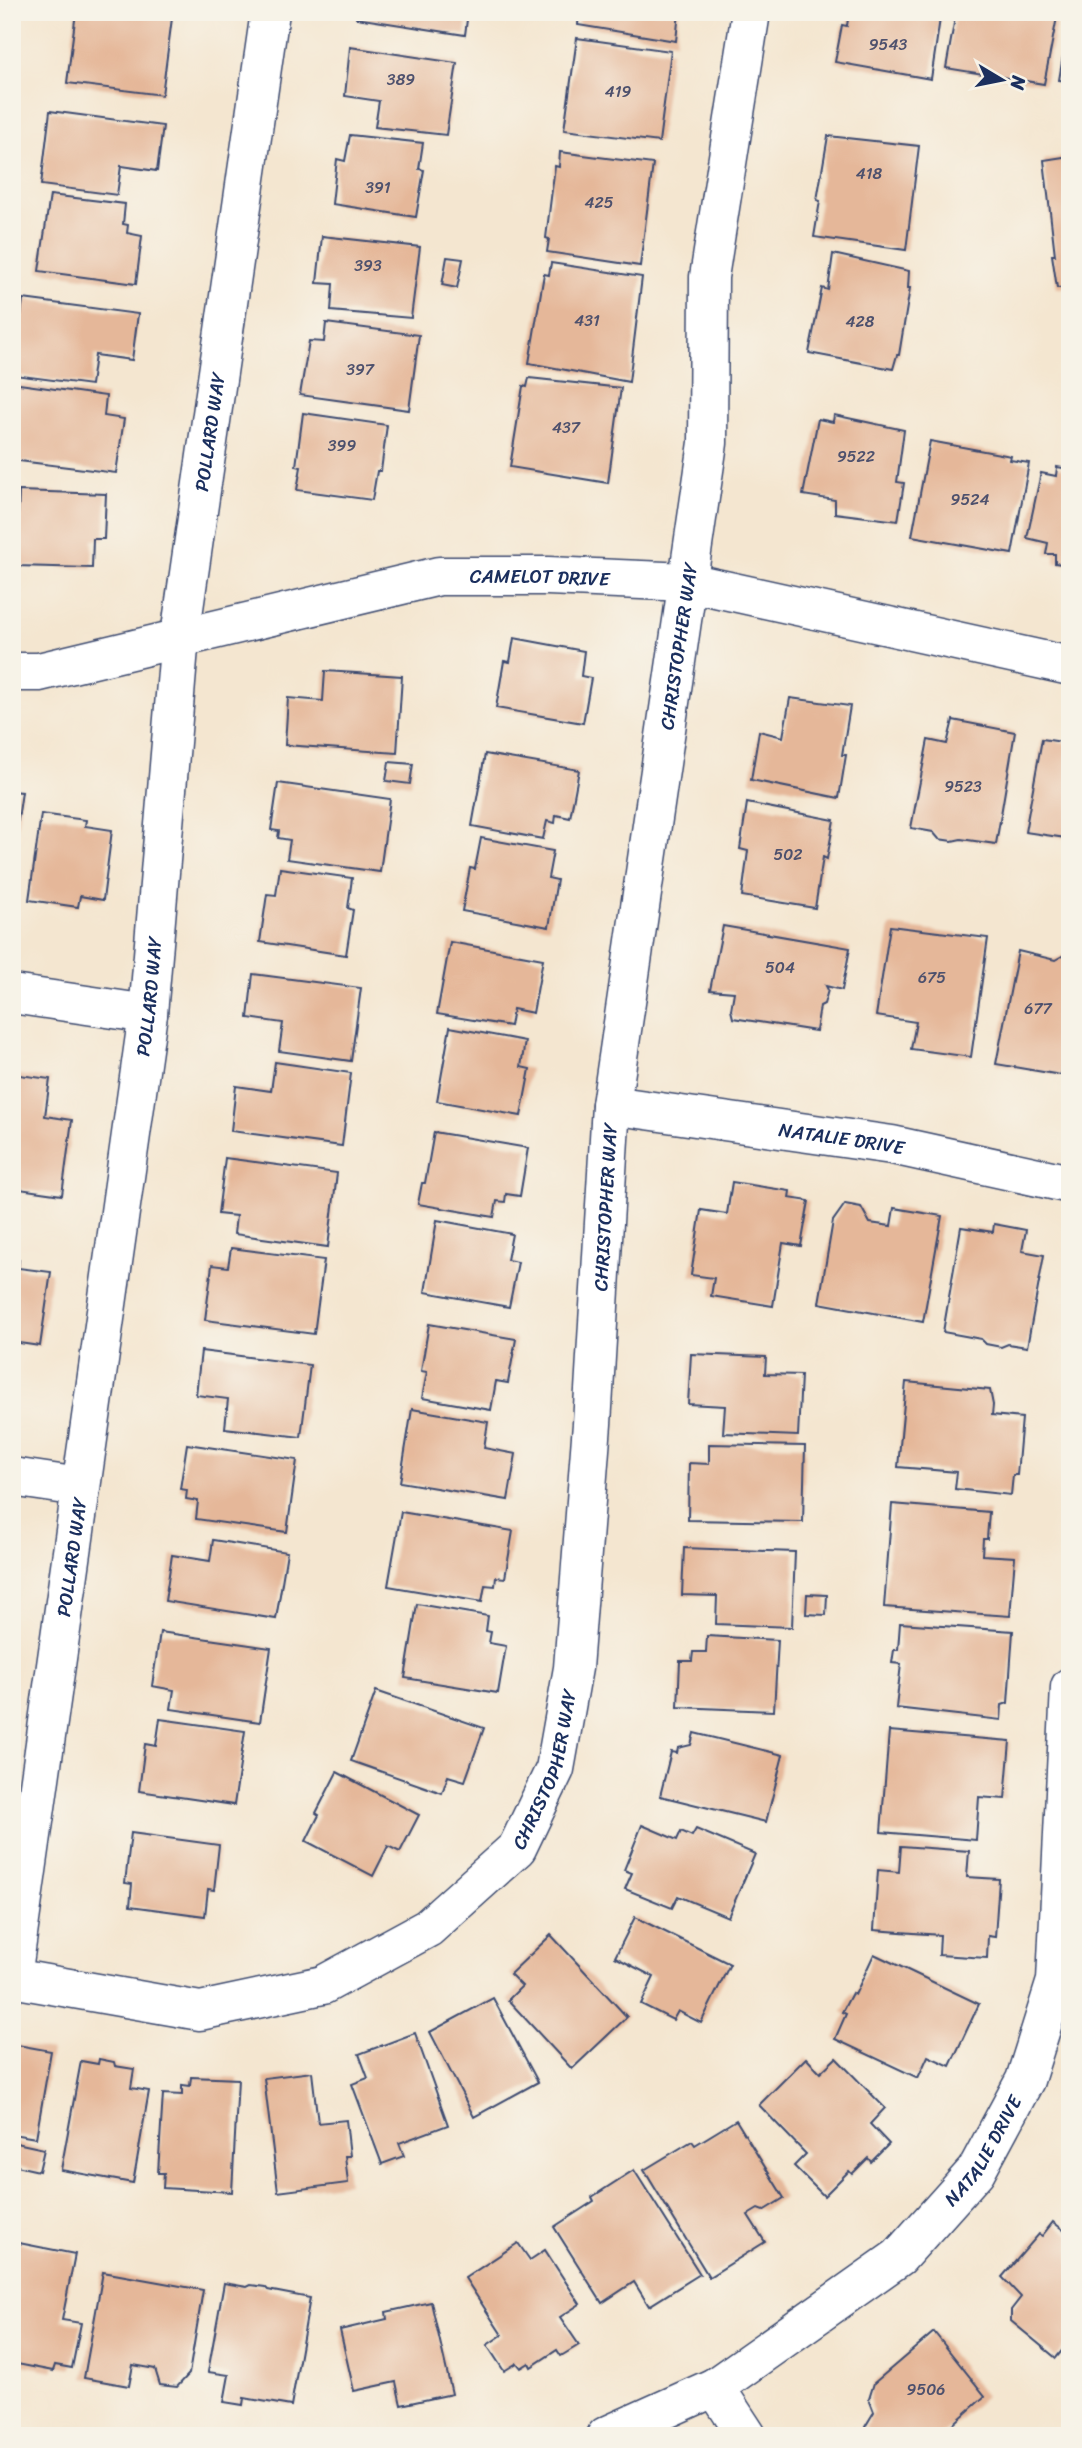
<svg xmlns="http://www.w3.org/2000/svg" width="1082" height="2448" viewBox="0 0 1082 2448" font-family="Sriracha,sans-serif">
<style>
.building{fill:#e5b799}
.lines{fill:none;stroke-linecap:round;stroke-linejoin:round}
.minor-casing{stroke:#3c4a6f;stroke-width:41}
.minor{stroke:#fff;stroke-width:38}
.labels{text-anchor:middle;stroke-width:5;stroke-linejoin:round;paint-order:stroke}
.number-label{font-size:16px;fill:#4e516d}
.street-label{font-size:19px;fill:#1b2f5e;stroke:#f7f3e8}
</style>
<rect width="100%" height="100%" fill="#f7f3e8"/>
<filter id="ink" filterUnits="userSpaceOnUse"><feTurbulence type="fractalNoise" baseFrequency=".0143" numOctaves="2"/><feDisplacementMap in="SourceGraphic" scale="14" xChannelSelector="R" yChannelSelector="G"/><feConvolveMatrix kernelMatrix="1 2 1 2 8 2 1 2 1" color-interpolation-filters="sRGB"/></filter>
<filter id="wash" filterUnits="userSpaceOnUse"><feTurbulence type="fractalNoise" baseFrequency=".00686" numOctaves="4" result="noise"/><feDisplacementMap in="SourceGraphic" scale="28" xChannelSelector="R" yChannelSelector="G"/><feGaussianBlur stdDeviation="1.57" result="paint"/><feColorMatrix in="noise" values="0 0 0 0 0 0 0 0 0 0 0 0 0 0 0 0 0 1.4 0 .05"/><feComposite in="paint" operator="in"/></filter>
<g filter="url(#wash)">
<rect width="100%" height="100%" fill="#f4e6d0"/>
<g id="blocks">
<!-- building -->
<g class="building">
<polygon points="76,12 122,12 172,18 162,95 67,83"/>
<polygon points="356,12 468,12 465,35 356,18"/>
<polygon points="579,12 679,12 676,41 578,25"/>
<polygon points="849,12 941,12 931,79 835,62 842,25 847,26"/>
<polygon points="956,12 1058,12 1044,84 946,68"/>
<polygon points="1068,26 1070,26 1070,81 1059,80"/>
<polygon points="577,38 671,51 659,142 564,130"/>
<polygon points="350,47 457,63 446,135 375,127 379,101 345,96"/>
<polygon points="50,111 163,126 157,171 121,166 117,195 41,185"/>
<polygon points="350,135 423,143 419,169 424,170 416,217 332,204 337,159 345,161"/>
<polygon points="828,136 919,146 906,250 814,237 820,201 817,200"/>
<polygon points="560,152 653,164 640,266 547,252 549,239 546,238 555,166 559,167"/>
<polygon points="1070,156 1070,287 1057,288 1052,255 1055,255 1044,160"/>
<polygon points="50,195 125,204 123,224 128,225 127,233 142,236 136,284 39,271"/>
<polygon points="322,236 420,247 411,318 331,311 333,284 317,283"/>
<polygon points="833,254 909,271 908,288 910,288 899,355 897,355 893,369 809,353 822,288 828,290"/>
<polygon points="447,257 463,259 457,288 442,285"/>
<polygon points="551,263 642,277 629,382 529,363 544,274 549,275"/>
<polygon points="23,299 138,314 132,360 95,355 91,385 14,375"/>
<polygon points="326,323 419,335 409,410 300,395 309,341 324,342"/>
<polygon points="529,378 621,388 608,483 510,467 523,386 527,387"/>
<polygon points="12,383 106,396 104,416 124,419 116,473 12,460"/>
<polygon points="303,413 387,425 381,471 377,471 372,500 297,490 301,467 296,466"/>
<polygon points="834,415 904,430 897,482 904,483 898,521 835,513 835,500 803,495 818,419 833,422"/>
<polygon points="930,441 1011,456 1010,460 1029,463 1012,554 912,536"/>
<polygon points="1057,467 1070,469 1070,565 1055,563 1055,554 1046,554 1048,543 1027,538 1041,473 1056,476"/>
<polygon points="19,491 106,494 104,539 93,539 92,568 16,566"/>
<polygon points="514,638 584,651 581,676 591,678 583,723 496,708 504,661 510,662"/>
<polygon points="325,671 402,676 397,753 285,745 288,698 323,701"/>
<polygon points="790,698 850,706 842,755 846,755 839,798 751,780 759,731 783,737"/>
<polygon points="953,720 1015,732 996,844 961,839 952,841 939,839 933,832 911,828 928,740 947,744"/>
<polygon points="1042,739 1070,743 1070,834 1067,833 1066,838 1025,832"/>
<polygon points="485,754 579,770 570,818 556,815 555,823 547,821 543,839 472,826"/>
<polygon points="389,762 413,764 410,784 386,781"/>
<polygon points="278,783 390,799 380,872 287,859 290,840 278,838 279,831 271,830"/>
<polygon points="12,791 22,792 14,847 12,847"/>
<polygon points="747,803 834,820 827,859 823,857 815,908 742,896 748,851 740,849"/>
<polygon points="41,814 86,820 85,826 112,830 103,900 80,896 78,907 29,900"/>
<polygon points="481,838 553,851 548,878 557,880 549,927 462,911 470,868 475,869"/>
<polygon points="280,868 352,878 348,908 353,910 346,955 260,942 267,894 276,895"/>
<polygon points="723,926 850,948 842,990 826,986 828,990 824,1004 820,1006 816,1031 733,1018 731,1010 734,992 710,990"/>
<polygon points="890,926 988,938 971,1057 911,1049 916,1022 876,1016"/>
<polygon points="450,942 543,959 533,1013 513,1009 510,1026 437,1014"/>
<polygon points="1018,951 1055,960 1064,955 1070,956 1070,1056 1065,1056 1061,1075 996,1064"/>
<polygon points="253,974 361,988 351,1061 279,1051 283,1023 248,1018"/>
<polygon points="450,1027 525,1041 521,1067 530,1069 521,1116 437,1101"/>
<polygon points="275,1062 351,1073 342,1146 231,1131 236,1086 271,1091"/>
<polygon points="12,1074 50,1079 45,1116 72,1120 62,1195 12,1188"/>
<polygon points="434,1132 528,1148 520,1196 506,1194 505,1202 497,1201 494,1217 418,1204 422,1183 425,1183"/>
<polygon points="225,1158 337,1173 328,1247 234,1234 236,1216 218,1214"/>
<polygon points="732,1182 790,1191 789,1198 809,1201 801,1246 783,1243 773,1306 711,1296 714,1278 691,1275 701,1210 727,1214"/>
<polygon points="845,1204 861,1207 870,1223 891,1226 894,1208 942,1216 923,1322 819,1303 833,1221"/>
<polygon points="437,1220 512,1234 507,1260 518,1262 509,1307 425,1292"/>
<polygon points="994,1224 1026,1230 1022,1251 1044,1255 1027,1347 1008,1344 1001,1347 986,1344 981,1339 943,1332 961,1227 993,1232"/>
<polygon points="231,1248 324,1260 314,1334 205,1320 212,1265 228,1267"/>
<polygon points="12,1259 19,1260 18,1268 51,1272 40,1346 12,1342"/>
<polygon points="429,1324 516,1339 508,1383 496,1381 491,1410 422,1398 427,1372 421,1371"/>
<polygon points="201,1351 310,1365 301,1437 225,1428 228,1399 196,1395"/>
<polygon points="691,1354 766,1357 765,1374 801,1375 798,1436 723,1433 725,1406 688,1404"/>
<polygon points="906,1382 990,1390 993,1405 992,1415 1022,1418 1017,1475 1013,1475 1011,1495 955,1489 957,1472 898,1467"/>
<polygon points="412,1409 488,1422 484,1448 516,1454 508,1500 400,1482"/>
<polygon points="187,1444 297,1460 287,1532 196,1519 198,1501 186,1499 187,1490 180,1489"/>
<polygon points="709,1444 805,1446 803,1522 688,1520 689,1463 709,1464"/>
<polygon points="892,1504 989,1512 987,1539 983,1539 982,1555 1015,1557 1010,1616 884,1607"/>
<polygon points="401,1512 513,1531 505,1578 496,1577 495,1586 485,1585 482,1602 388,1586"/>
<polygon points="213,1540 287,1552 276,1619 165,1601 172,1555 210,1561"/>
<polygon points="684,1548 795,1552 792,1627 716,1624 717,1596 682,1595"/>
<polygon points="807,1594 827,1595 826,1615 806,1614"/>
<polygon points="417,1604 488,1616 486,1631 491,1632 489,1643 506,1646 498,1693 405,1678"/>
<polygon points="900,1623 1013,1631 1008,1703 1002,1705 1001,1720 896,1708 901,1664 892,1663 894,1650 898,1650"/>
<polygon points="160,1632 271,1648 260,1722 171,1709 174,1690 152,1686"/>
<polygon points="707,1636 778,1640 774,1711 678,1707 680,1661 692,1661 693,1652 706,1652"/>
<polygon points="376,1691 484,1728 465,1781 448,1776 442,1793 351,1761"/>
<polygon points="160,1719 245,1731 234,1805 139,1791 145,1744 156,1746"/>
<polygon points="889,1731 1010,1741 1005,1799 979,1797 976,1840 881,1832"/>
<polygon points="694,1733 783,1755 766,1822 660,1796 671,1752 677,1753 678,1748 691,1745"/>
<polygon points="337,1772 419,1815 400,1852 388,1846 373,1876 306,1841 319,1815 316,1813"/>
<polygon points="642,1825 677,1840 681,1831 692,1836 696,1829 755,1854 728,1917 678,1896 672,1908 625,1889 632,1873 624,1870"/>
<polygon points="131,1833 219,1845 214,1890 208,1889 205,1916 130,1906 132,1884 125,1883"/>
<polygon points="901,1846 969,1851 967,1877 999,1879 995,1937 988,1936 987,1958 939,1955 940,1935 874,1930 878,1870 899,1872"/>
<polygon points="635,1917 730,1964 701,2023 678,2011 673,2020 641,2004 654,1977 615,1957"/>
<polygon points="551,1935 627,2017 572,2069 508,2000 522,1986 510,1974"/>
<polygon points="874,1954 979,2004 950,2066 928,2056 918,2078 835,2039 846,2014 842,2012 852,1993 855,1995"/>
<polygon points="493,1998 538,2082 474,2117 430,2032"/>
<polygon points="415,2033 448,2125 399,2143 404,2156 382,2164 352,2084 368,2078 359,2054"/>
<polygon points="12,2044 51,2051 36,2138 12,2134"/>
<polygon points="806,2058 820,2073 836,2058 885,2108 870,2124 889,2144 871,2162 868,2158 852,2174 849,2171 824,2196 794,2166 806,2154 759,2105"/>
<polygon points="99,2059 114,2062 115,2066 134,2069 131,2088 149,2091 133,2183 61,2170 81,2061 98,2064"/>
<polygon points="312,2072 318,2123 346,2120 350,2156 345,2156 348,2183 278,2192 264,2078"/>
<polygon points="191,2077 238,2079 232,2192 163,2188 164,2173 158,2173 163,2094 182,2095 182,2085 190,2086"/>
<polygon points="736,2120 784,2198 763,2211 758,2209 748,2215 765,2242 709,2277 644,2170 692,2141 695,2145"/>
<polygon points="12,2142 44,2149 39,2171 12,2165"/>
<polygon points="634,2170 700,2274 649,2306 634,2282 602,2303 554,2227 594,2201 592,2197"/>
<polygon points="1053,2222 1070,2235 1070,2341 1056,2358 1011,2321 1011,2310 1021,2297 1002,2277 1039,2234 1042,2236"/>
<polygon points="14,2242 75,2254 62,2320 81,2323 72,2368 55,2365 53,2371 12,2363"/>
<polygon points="518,2243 530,2260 545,2250 580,2304 560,2317 579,2345 561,2356 557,2350 531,2367 529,2363 521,2368 517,2363 504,2371 487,2345 502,2335 465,2278"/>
<polygon points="103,2272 203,2290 189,2374 177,2387 160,2385 155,2369 133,2365 129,2386 84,2378"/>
<polygon points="224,2283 247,2287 251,2285 265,2287 268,2290 310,2298 291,2406 244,2398 243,2405 224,2402 229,2375 208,2372"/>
<polygon points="431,2302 452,2394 401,2405 396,2382 354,2391 340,2330 387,2319 386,2312"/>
<polygon points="934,2332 985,2396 940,2436 873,2436 865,2427 874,2412 869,2399 874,2383"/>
</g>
</g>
</g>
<g filter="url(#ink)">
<use href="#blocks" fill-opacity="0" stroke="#3c4a6f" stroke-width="2"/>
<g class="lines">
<!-- minor casing -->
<g class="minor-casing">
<g id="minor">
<path id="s1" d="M 12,672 L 39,672 L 439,576 L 548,576 L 688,582 L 1070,666"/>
<polyline points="12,994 148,1014"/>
<path id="s2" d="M 611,1105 L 892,1145 L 1070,1184"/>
<polyline points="12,1477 80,1487"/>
<path id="s3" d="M 12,1977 L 148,1014 L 180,636 L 270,12"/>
<path id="s4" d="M 12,1978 L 200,2011 L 323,1985 L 428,1928 L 517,1848 L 555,1769 L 573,1668 L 592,1424 L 611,1105 L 708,443 L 709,277 L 751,12"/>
<polyline points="715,2387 747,2436"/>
<path id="s5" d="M 606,2436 L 715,2387 L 899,2257 L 976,2171 L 1025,2080 L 1056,1981 L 1070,1687"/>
</g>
</g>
<!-- minor -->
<use href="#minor" class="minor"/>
</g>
</g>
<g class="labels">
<!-- number labels -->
<g class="number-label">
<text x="888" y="50">9543</text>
<text x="401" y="85">389</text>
<text x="618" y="97">419</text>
<text x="869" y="179">418</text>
<text x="378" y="193">391</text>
<text x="599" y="208">425</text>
<text x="368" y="271">393</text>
<text x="587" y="326">431</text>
<text x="860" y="327">428</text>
<text x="360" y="375">397</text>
<text x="566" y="433">437</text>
<text x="342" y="451">399</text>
<text x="856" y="462">9522</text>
<text x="970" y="505">9524</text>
<text x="963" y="792">9523</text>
<text x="788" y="860">502</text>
<text x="780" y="973">504</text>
<text x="932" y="983">675</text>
<text x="1038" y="1014">677</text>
<text x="926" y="2395">9506</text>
</g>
<!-- street labels -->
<g class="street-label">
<text dy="7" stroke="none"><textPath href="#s3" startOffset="1558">POLLARD WAY</textPath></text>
<text dy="7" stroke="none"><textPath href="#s1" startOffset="539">CAMELOT DRIVE</textPath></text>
<text dy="7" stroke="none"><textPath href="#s4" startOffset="1774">CHRISTOPHER WAY</textPath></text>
<text dy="7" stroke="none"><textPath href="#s3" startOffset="990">POLLARD WAY</textPath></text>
<text dy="7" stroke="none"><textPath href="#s2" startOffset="233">NATALIE DRIVE</textPath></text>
<text dy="7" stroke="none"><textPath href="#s4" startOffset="1208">CHRISTOPHER WAY</textPath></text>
<text dy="7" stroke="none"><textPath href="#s3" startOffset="424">POLLARD WAY</textPath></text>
<text dy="7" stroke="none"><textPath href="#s4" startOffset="640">CHRISTOPHER WAY</textPath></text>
<text dy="7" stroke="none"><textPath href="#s5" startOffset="481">NATALIE DRIVE</textPath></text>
</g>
</g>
<!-- margin -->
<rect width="1082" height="2448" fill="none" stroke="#f7f3e8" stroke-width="42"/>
<!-- north arrow -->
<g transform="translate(1002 80) rotate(100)" stroke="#f7f3e8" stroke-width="5" paint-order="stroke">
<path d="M0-5L12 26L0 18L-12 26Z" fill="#1b2f5e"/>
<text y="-10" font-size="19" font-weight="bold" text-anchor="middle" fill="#1b2f5e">N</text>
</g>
</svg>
